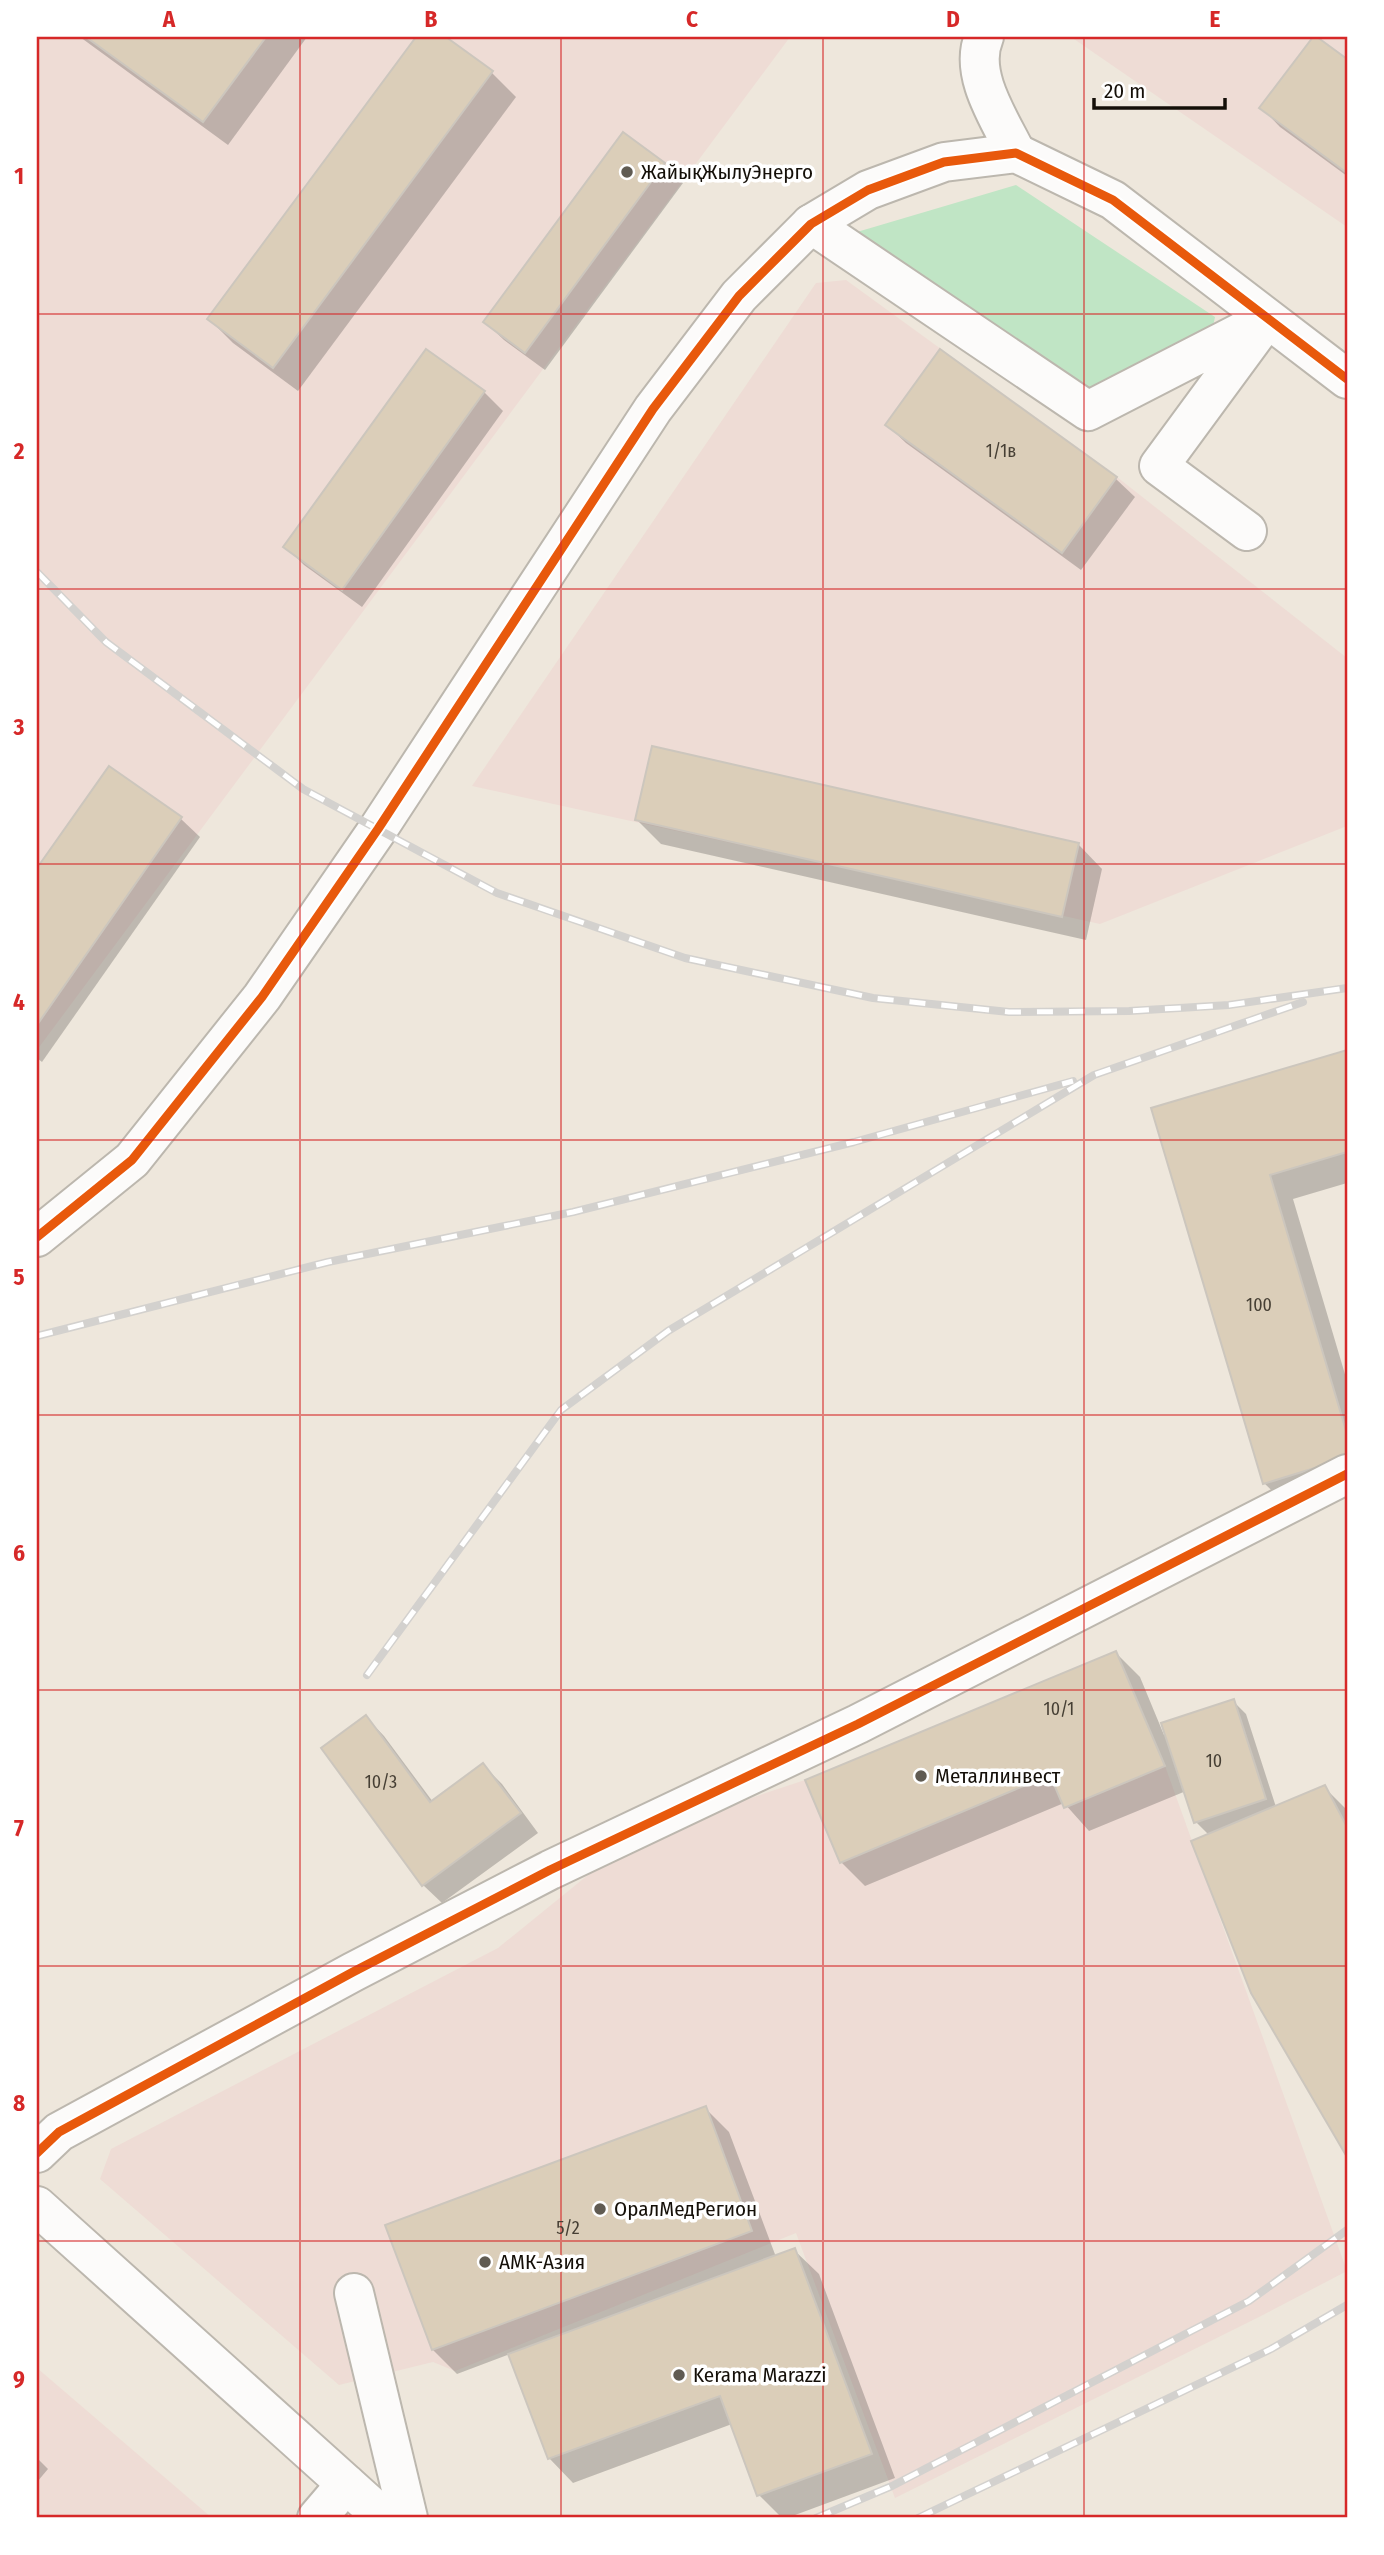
<svg xmlns="http://www.w3.org/2000/svg" width="1384" height="2555" viewBox="0 0 1384 2555" font-family="'Fira Sans Condensed',sans-serif">
<style>
.industrial{fill:#eedcd5}
.green{fill:#c0e5c5}
.shadow{fill:#0003}
.building{fill:#dbceb9;stroke:#ccc6bd;stroke-width:2}
.lines{fill:none;stroke-linecap:round;stroke-linejoin:round}
.minor-casing{stroke:#bcb7ae;stroke-width:42}
.minor{stroke:#fcfbfa;stroke-width:38}
.rail-casing{stroke:#d3d1ce;stroke-width:8}
.rail{stroke:#fff;stroke-width:5;stroke-dasharray:16;stroke-linecap:butt}
.cycleway-casing{stroke:#fff;stroke-width:13}
.cycleway{stroke:#e8590c;stroke-width:9}
.grid{fill:none;stroke:#d62828;stroke-width:2;stroke-opacity:0.55}
.poi-dot{fill:#605b52;stroke:#fff;stroke-width:2.5}
.labels{text-anchor:middle;stroke-width:7;stroke-linejoin:round;paint-order:stroke}
.number-label{font-size:18px;fill:#463f34}
.poi-label{font-size:21px;fill:#140f08;stroke:#fff;text-anchor:start}
.neatline{fill:none;stroke:#d62828;stroke-width:2.5}
.grid-label{font-size:23px;text-anchor:middle;font-weight:bold;fill:#d62828}
</style>
<rect width="100%" height="100%" fill="#eee7dc"/>
<!-- industrial -->
<g class="industrial">
<polygon points="37,37 790,37 37,1050"/>
<polygon points="1071,37 1347,37 1347,227"/>
<polygon points="846,280 1117,477 1347,658 1347,826 1100,924 472,786 816,283"/>
<polygon points="1116,1651 1165,1766 1347,2271 1261,2316 895,2498 796,2233 455,2371 433,2362 339,2385 100,2179 111,2149 498,1948 604,1862 742,1801 805,1780"/>
<polygon points="37,2368 212,2518 37,2518"/>
</g>
<!-- green -->
<polygon class="green" points="1016,185 1215,317 1212,331 1087,389 857,232"/>
<!-- shadow -->
<g class="shadow">
<polygon points="80,37 307,37 228,145"/>
<polygon points="418,37 443,37 492,73 516,97 298,391 233,343 209,319"/>
<polygon points="1315,37 1347,61 1347,176 1280,127 1262,108"/>
<polygon points="623,134 664,164 683,183 545,370 504,340 485,322"/>
<polygon points="940,351 1116,479 1135,497 1081,570 906,443 887,425"/>
<polygon points="484,392 503,411 362,607 304,565 286,547"/>
<polygon points="109,768 181,819 200,837 42,1062 37,1058 37,872"/>
<polygon points="637,820 1078,844 1102,869 1086,940 661,844"/>
<polygon points="1347,1052 1347,1183 1293,1199 1347,1381 1347,1489 1289,1507 1264,1483 1153,1109"/>
<polygon points="1116,1653 1140,1677 1164,1735 1233,1701 1246,1714 1276,1807 1324,1787 1347,1810 1347,2154 1252,1993 1209,1835 1196,1822 1186,1791 1089,1831 1064,1803 865,1886 841,1862"/>
<polygon points="366,1717 384,1736 433,1802 483,1765 502,1784 538,1833 442,1903 423,1885"/>
<polygon points="705,2108 729,2132 776,2257 794,2250 819,2274 895,2478 787,2518 782,2518 759,2495 732,2424 573,2483 549,2458 510,2354 457,2374 433,2350"/>
<polygon points="37,2458 48,2469 37,2482"/>
</g>
<!-- building -->
<g class="building">
<polygon points="86,37 266,37 203,122"/>
<polygon points="416,37 446,37 493,71 273,368 207,319"/>
<polygon points="1313,37 1317,37 1347,59 1347,173 1259,108"/>
<polygon points="623,132 665,163 525,353 483,322"/>
<polygon points="426,349 485,391 342,590 283,547"/>
<polygon points="940,349 1117,477 1062,553 885,425"/>
<polygon points="652,746 1079,843 1062,917 635,820"/>
<polygon points="109,766 182,817 37,1025 37,868"/>
<polygon points="1347,1050 1347,1152 1270,1175 1347,1434 1347,1458 1263,1484 1151,1108"/>
<polygon points="1116,1651 1165,1766 1064,1808 1050,1775 840,1863 805,1780"/>
<polygon points="1234,1699 1266,1799 1194,1823 1161,1723"/>
<polygon points="366,1715 430,1802 483,1763 521,1813 422,1886 321,1748"/>
<polygon points="1325,1785 1347,1827 1347,2157 1251,1993 1191,1841"/>
<polygon points="706,2106 752,2231 432,2350 385,2225"/>
<polygon points="795,2248 872,2454 757,2496 720,2396 548,2459 508,2354"/>
</g>
<g class="lines">
<!-- minor casing -->
<g class="minor-casing">
<g id="minor">
<path d="M 984,37 C 968,74 1000,120 1016,153"/>
<polyline points="811,224 1088,411 1267,319 1159,466 1247,531"/>
<polyline points="37,1237 132,1160 262,997 378,829 653,409 739,296 811,224 868,190 944,162 1016,153 1113,200 1347,379"/>
<polyline points="37,2153 59,2132 353,1972 550,1870 858,1724 1347,1474"/>
<polyline points="37,2206 384,2518"/>
<polyline points="354,2293 408,2518"/>
<polyline points="317,2518 346,2484"/>
</g>
</g>
<!-- minor -->
<use href="#minor" class="minor"/>
<!-- rail casing -->
<g class="rail-casing">
<g id="rail">
<polyline points="37,572 106,642 303,789 497,893 685,958 873,998 1009,1012 1129,1011 1229,1005 1347,988"/>
<polyline points="37,1336 328,1262 573,1212 854,1142 1073,1081"/>
<polyline points="367,1675 561,1410 668,1331 1094,1075 1303,1002"/>
<polyline points="816,2518 892,2486 1249,2301 1347,2230"/>
<polyline points="918,2518 1271,2349 1347,2305"/>
</g>
</g>
<!-- rail -->
<use href="#rail" class="rail"/>
<!-- cycleway casing -->
<g class="cycleway-casing">
<g id="cycleway">
<polyline points="37,1237 132,1160 262,997 378,829 653,409 739,296 811,224 868,190 944,162 1016,153 1113,200 1347,379"/>
<polyline points="37,2153 59,2132 353,1972 550,1870 858,1724 1347,1474"/>
</g>
</g>
<!-- cycleway -->
<use href="#cycleway" class="cycleway"/>
</g>
<!-- grid -->
<path class="grid" d="M 300,37 L 300,2518M 561,37 L 561,2518M 823,37 L 823,2518M 1084,37 L 1084,2518M 37,314 L 1347,314M 37,589 L 1347,589M 37,864 L 1347,864M 37,1140 L 1347,1140M 37,1415 L 1347,1415M 37,1690 L 1347,1690M 37,1966 L 1347,1966M 37,2241 L 1347,2241"/>
<!-- markers -->
<g class="poi-dot">
<circle cx="627" cy="172" r="7"/>
<circle cx="921" cy="1776" r="7"/>
<circle cx="600" cy="2209" r="7"/>
<circle cx="485" cy="2262" r="7"/>
<circle cx="679" cy="2375" r="7"/>
</g>
<g class="labels">
<!-- number labels -->
<g class="number-label">
<text x="1001" y="457">1/1в</text>
<text x="1259" y="1311">100</text>
<text x="1059" y="1715">10/1</text>
<text x="1214" y="1767">10</text>
<text x="381" y="1788">10/3</text>
<text x="568" y="2234">5/2</text>
</g>
<!-- poi labels -->
<g class="poi-label">
<text x="641" y="179">ЖайықЖылуЭнерго</text>
<text x="935" y="1783">Металлинвест</text>
<text x="614" y="2216">ОралМедРегион</text>
<text x="499" y="2269">АМК-Азия</text>
<text x="693" y="2382">Kerama Marazzi</text>
</g>
</g>
<!-- border -->
<rect width="1384" height="2555" fill="none" stroke="#ffffff" stroke-width="77"/>
<!-- scale -->
<path d="M1094 98v10h131v-10" fill="none" stroke="#140f08" stroke-width="3.5"/>
<text x="1104" y="98" font-size="21" fill="#140f08" stroke="#ffffff" stroke-width="5" paint-order="stroke">20 m</text>
<rect x="38" y="38" width="1308" height="2478" class="neatline"/>
<g class="grid-label">
<text x="169" y="27">A</text>
<text x="431" y="27">B</text>
<text x="692" y="27">C</text>
<text x="953" y="27">D</text>
<text x="1215" y="27">E</text>
<text x="19" y="184">1</text>
<text x="19" y="459">2</text>
<text x="19" y="735">3</text>
<text x="19" y="1010">4</text>
<text x="19" y="1285">5</text>
<text x="19" y="1561">6</text>
<text x="19" y="1836">7</text>
<text x="19" y="2111">8</text>
<text x="19" y="2387">9</text>
</g>
</svg>
